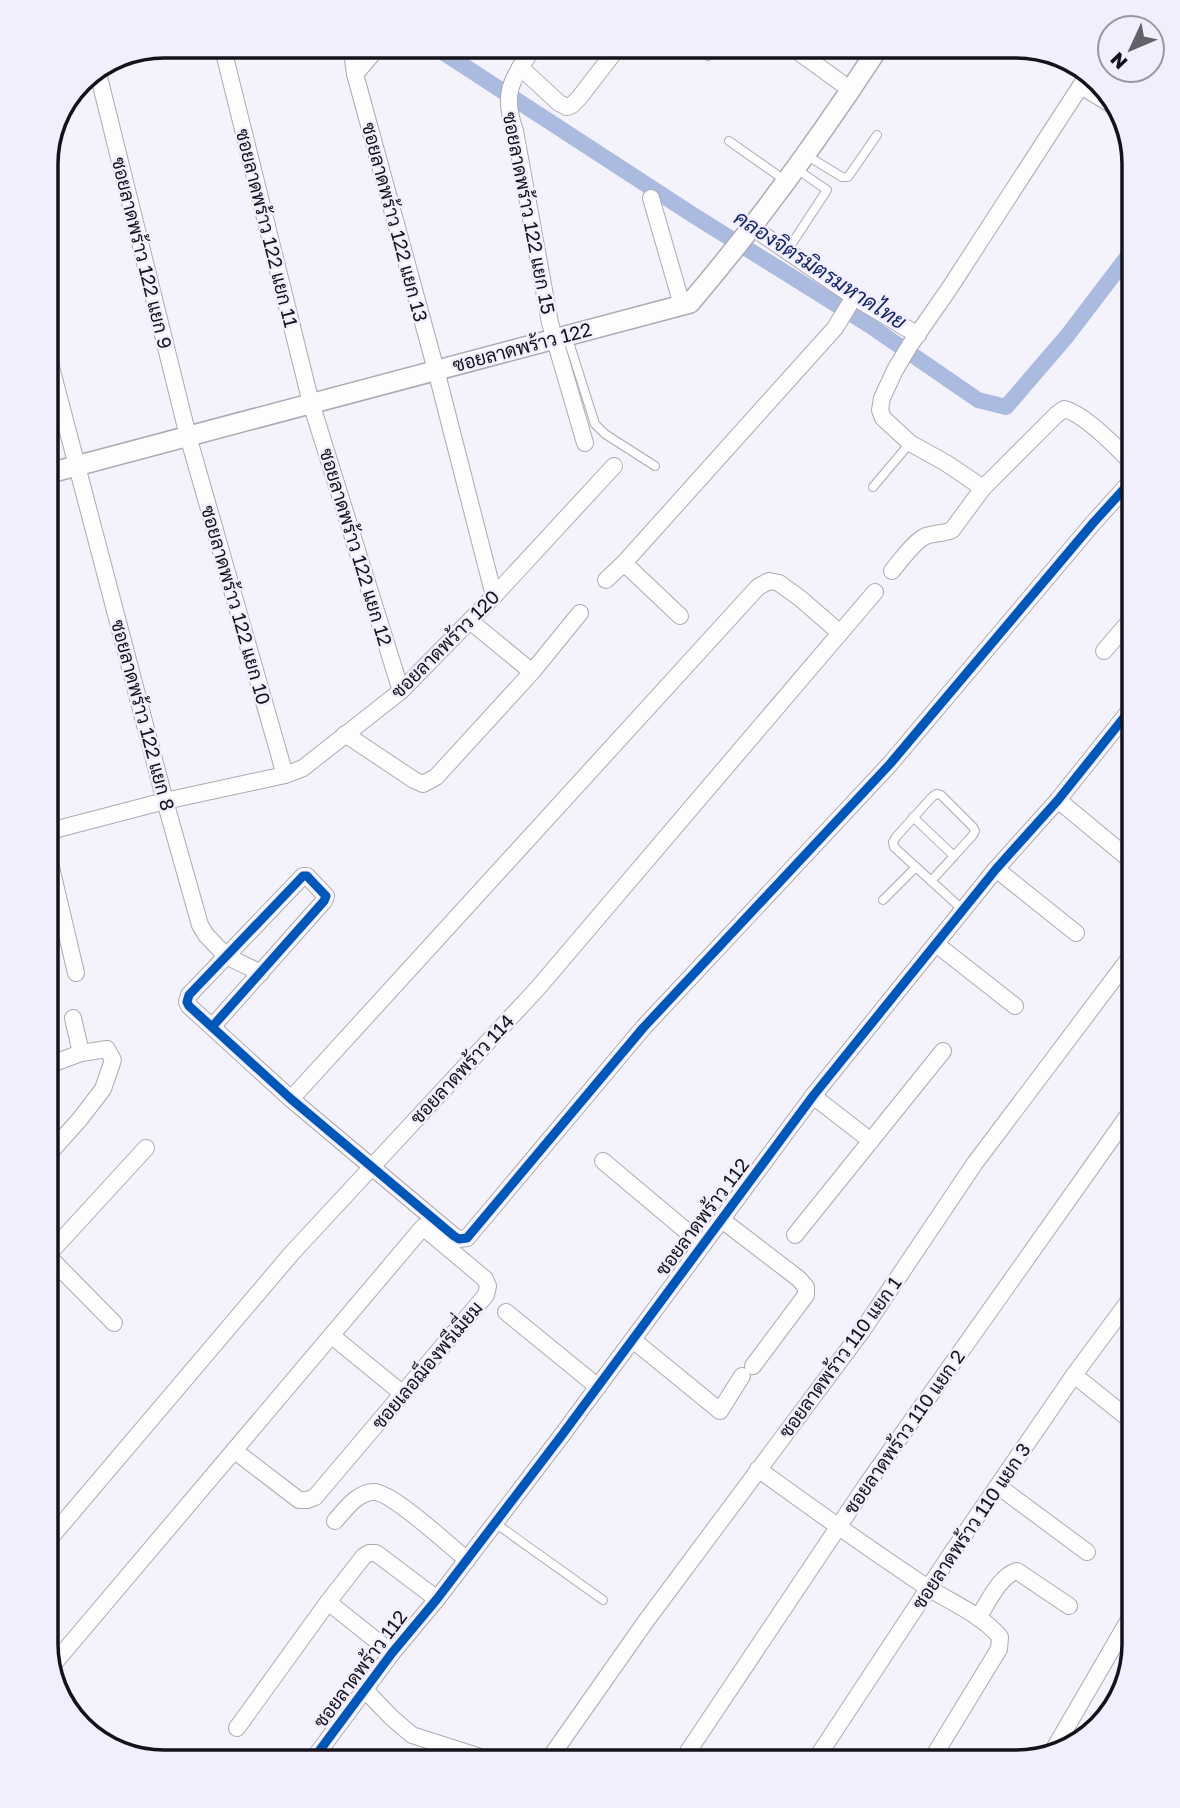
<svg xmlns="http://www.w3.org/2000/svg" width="1180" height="1808" viewBox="0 0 1180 1808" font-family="'Golos Text',Sarabun,sans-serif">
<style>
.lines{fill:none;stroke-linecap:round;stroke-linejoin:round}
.canal{stroke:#abbbdf;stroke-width:16}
.service-casing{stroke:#acaab2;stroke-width:10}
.minor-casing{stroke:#acaab2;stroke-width:18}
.tertiary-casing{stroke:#acaab2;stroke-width:22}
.service{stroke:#fdfdfe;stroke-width:8}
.minor{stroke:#fdfdfe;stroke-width:16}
.tertiary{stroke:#fdfdfe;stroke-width:19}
.cycleway-casing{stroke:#f2eefe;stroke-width:13}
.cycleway{stroke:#0057b8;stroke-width:9}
.labels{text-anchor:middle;stroke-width:5;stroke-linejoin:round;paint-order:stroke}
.street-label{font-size:19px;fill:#15121b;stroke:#f2eefe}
.water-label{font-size:21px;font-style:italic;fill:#132963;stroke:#f2eefe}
.rim{fill:none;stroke:#15121b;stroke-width:3.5}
</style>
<rect width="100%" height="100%" fill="#f4f2fa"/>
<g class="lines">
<!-- canal -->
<polyline class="canal" points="441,51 693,215 869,325 978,400 1006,407 1067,336 1134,248"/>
<!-- service casing -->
<g class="service-casing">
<g id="service">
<polyline points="708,56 713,49"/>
<polyline points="729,141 786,181"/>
<polyline points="806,155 842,177 848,177 877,135"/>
<polyline points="787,251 827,190 795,168"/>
<polyline points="567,336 595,424 605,434 655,466"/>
<polyline points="873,487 910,443"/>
<polyline points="913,817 954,856 931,881"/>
<polyline points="954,856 973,835 975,831 973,827 941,795 936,794 932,797 896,837 893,842 894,847 963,910"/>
<polyline points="883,900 916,867"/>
<polyline points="495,1523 603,1600"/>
</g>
</g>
<!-- minor casing -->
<g class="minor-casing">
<g id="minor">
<polyline points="793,48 851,90"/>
<path d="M 532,50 C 510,81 502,95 515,131 L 550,323 L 585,443"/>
<polyline points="352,52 355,74 436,370 494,596"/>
<polyline points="224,53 311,403 401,691"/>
<polyline points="520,67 559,103 567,107 572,105 579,98 616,50"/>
<polyline points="97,69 188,436 285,775"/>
<path d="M 1089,73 L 949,289 L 910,345 L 895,370 L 882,398 L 880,410 L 883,418 L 910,443 L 946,463 L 983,488 L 1056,415 L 1064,409 C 1085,414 1118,449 1134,465"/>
<polyline points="355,74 374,52"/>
<polyline points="1081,86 1122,111"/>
<polyline points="651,198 682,305"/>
<polyline points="752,227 854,297 918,335"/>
<polyline points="46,348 165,801 200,925 206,935 226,956 261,973"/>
<polyline points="624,563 680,616"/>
<path d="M 892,571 C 900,561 913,543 924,537 C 932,533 943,534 952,530 L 983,488"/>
<polyline points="606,580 624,563 835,328 854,297"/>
<polyline points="470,621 532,672"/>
<polyline points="1104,651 1134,616"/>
<polyline points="345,734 414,780 423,784 436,777 532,672 580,613"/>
<polyline points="1058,800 1134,863"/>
<polyline points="46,832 165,801 285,775 303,768 401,691 494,596 614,466"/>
<polyline points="46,846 76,973"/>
<polyline points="996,869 1076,933"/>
<polyline points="936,944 1015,1006"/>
<polyline points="73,1018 81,1053"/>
<polyline points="212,1027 324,901 326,896 307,876 303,876 189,995 187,1002 189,1006 291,1099 454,1236 459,1239 467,1238 643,1028 890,764 1094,522 1134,478"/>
<polyline points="813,1096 871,1141"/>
<polyline points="291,1099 758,587 769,581 779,583 801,599 840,633"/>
<polyline points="46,1157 80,1119 103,1089 113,1060 107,1049 81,1053 46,1066"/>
<polyline points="603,1161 703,1245"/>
<polyline points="722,1220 799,1279 806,1287 806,1295 753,1366"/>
<polyline points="795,1235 943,1051"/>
<polyline points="47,1255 114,1323"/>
<polyline points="46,1257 146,1148"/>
<polyline points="506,1312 598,1387"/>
<polyline points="332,1336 403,1394"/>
<polyline points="633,1340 720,1411 742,1376"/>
<polyline points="1074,1375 1134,1423"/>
<path d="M 758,1469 C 813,1509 868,1548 925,1586 C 950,1602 981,1614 1000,1637 L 999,1649 L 930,1762"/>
<polyline points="998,1486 1087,1552"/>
<path d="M 335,1521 C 345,1510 357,1492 374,1492 C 392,1492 450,1546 467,1560"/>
<polyline points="46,1543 292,1253 537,989 875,592"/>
<polyline points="328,1602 392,1653"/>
<path d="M 978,1618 C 988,1603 999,1576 1017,1571 L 1069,1606"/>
<polyline points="51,1667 423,1227 485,1279 488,1286 486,1295 315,1497 307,1500 299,1500 235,1451"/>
<polyline points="365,1690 392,1718 412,1735 484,1758"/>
<polyline points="237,1728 328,1602 364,1556 369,1553 376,1553 437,1599"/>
<polyline points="1051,1754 1134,1611"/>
<polyline points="311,1762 392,1653 437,1599 562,1435 813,1096 996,869 1058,800 1134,705"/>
<polyline points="547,1762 646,1621 862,1331 975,1163 1134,952"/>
<polyline points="681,1762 867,1484 1134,1107"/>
<polyline points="814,1762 951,1554 1074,1375 1134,1294"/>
</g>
</g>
<!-- tertiary casing -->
<g class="tertiary-casing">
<path id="tertiary" d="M 46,474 L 690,303 C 759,222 821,136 879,47"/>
</g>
<!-- service -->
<use href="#service" class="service"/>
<!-- minor -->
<use href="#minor" class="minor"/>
<!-- tertiary -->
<use href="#tertiary" class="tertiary"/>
<!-- cycleway casing -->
<g class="cycleway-casing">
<g id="cycleway">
<polyline points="212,1027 324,901 326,896 307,876 303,876 189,995 187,1002 189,1006 291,1099 454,1236 459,1239 467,1238 643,1028 890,764 1094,522 1134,478"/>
<polyline points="311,1762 392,1653 437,1599 562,1435 813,1096 996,869 1058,800 1134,705"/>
</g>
</g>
<!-- cycleway -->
<use href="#cycleway" class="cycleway"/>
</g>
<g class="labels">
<!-- street labels -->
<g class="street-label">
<text transform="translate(529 213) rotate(79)" y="7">ซอยลาดพร้าว 122 แยก 15</text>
<text transform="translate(395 222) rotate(75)" y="7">ซอยลาดพร้าว 122 แยก 13</text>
<text transform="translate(267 228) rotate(76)" y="7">ซอยลาดพร้าว 122 แยก 11</text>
<text transform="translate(142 253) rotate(76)" y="7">ซอยลาดพร้าว 122 แยก 9</text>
<text transform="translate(522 347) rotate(-15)" y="7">ซอยลาดพร้าว 122</text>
<text transform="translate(356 547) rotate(73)" y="7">ซอยลาดพร้าว 122 แยก 12</text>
<text transform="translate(236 605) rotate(74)" y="7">ซอยลาดพร้าว 122 แยก 10</text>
<text transform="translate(445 644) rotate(-45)" y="7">ซอยลาดพร้าว 120</text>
<text transform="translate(143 715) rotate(75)" y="7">ซอยลาดพร้าว 122 แยก 8</text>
<text transform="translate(462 1069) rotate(-47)" y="7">ซอยลาดพร้าว 114</text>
<text transform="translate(702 1217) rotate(-53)" y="7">ซอยลาดพร้าว 112</text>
<text transform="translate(840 1357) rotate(-54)" y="7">ซอยลาดพร้าว 110 แยก 1</text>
<text transform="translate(427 1365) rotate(-50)" y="7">ซอยเลอฌ็องพรีเมี่ยม</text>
<text transform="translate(904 1432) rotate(-55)" y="7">ซอยลาดพร้าว 110 แยก 2</text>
<text transform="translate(971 1526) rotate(-56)" y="7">ซอยลาดพร้าว 110 แยก 3</text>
<text transform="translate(360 1669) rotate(-53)" y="7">ซอยลาดพร้าว 112</text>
</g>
<!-- water labels -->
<g class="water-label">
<text transform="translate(820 270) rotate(33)" y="7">คลองจิตรมิตรมหาดไทย</text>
</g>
</g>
<!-- crop -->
<path d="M0 0H1180V1808H0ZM164 58H1016A106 106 0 0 1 1122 164V1644A106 106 0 0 1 1016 1750H164A106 106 0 0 1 58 1644V164A106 106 0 0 1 164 58Z" fill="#f2eefe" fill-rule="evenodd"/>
<path class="rim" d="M164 58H1016A106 106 0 0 1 1122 164V1644A106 106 0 0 1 1016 1750H164A106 106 0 0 1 58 1644V164A106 106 0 0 1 164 58Z"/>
<!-- north arrow -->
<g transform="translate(1131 49) rotate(226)"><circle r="33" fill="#f2eefe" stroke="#9a96a3" stroke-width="2"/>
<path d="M0-5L12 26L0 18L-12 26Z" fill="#636069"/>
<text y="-10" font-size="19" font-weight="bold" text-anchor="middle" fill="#15121b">N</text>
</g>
</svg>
